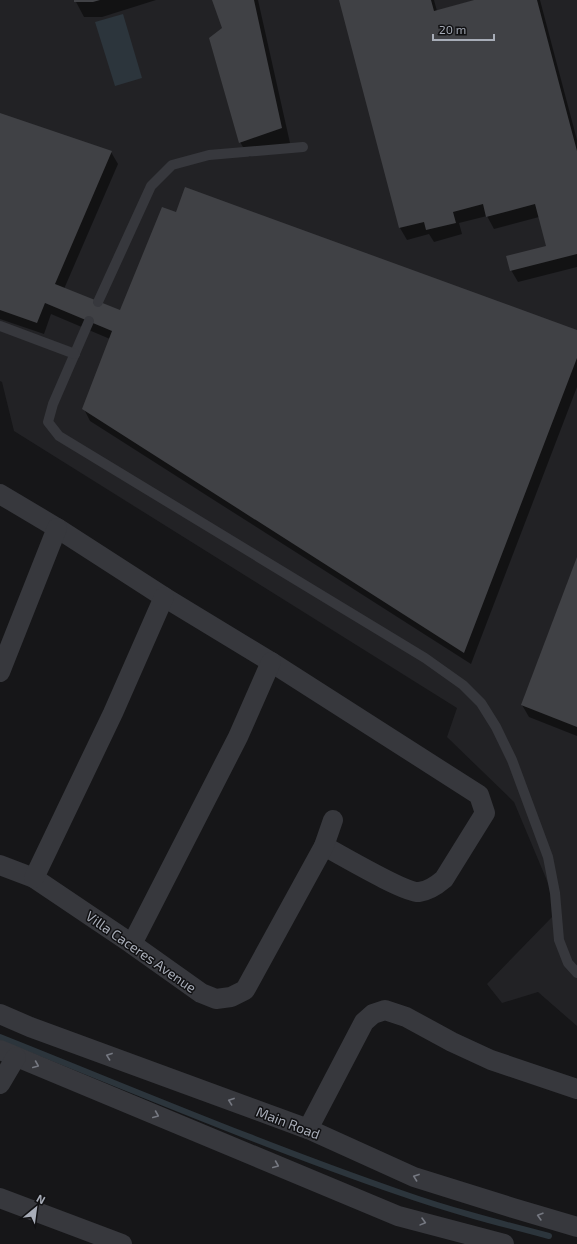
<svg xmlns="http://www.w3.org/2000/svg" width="577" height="1244" viewBox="0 0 577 1244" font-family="'Exo 2',sans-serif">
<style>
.built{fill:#222225}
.water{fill:#2c353c}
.shadow{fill:#0007}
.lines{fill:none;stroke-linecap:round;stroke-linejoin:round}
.stream{stroke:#2c353c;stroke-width:6}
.building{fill:#404145}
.service{stroke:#37383d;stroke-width:10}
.minor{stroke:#37383d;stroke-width:20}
.oneway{stroke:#757881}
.labels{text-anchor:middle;stroke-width:3;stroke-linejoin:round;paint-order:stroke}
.street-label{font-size:14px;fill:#a8adb8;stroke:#111113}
</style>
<rect width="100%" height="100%" fill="#161618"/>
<!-- built -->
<polygon class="built" points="0,0 577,0 577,1026 538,992 502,1003 487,984 553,916 553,895 514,802 447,737 457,708 14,431 2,382 0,381"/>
<!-- water -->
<polygon class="water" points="123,14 142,78 115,86 95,22"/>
<!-- shadow -->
<g class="shadow">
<polygon points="75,0 156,0 102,17 84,17"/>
<polygon points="213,0 258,0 290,143 249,157 240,142 224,29"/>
<polygon points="340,0 434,0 437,11 475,0 540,0 577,140 577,267 518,282 511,270 547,247 539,217 494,229 487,216 459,223 462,234 434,242 429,234 407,240 400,228"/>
<polygon points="0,114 111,152 118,164 64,289 120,311 577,331 577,387 471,664 90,421 84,409 110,339 51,314 44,334 0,319"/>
<polygon points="577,560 577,736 529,717 522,705"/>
</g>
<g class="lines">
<!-- stream -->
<path class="stream" d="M 0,1037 C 133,1090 265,1146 401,1193 C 449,1210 499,1223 549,1236"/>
</g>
<!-- building -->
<g class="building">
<polygon points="74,0 100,0 93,2 74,2"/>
<polygon points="212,0 254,0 282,128 239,143 209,38 222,28"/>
<polygon points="339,0 431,0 434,11 474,0 537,0 577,151 577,254 510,271 506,256 546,246 535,204 486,217 483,204 453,212 456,223 426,230 424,222 399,228"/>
<polygon points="0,113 112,151 55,284 120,310 162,207 176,212 185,187 577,330 577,358 464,653 82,409 112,331 45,303 37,323 0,310"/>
<polygon points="577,557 577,727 521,705"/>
</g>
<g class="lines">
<!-- service -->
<g class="service">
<polyline points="98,302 151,186 172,165 209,155 303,147"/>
<polyline points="89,321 53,404 48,422 59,436 425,658 463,685 481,703 496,727 512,760 548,857 555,893 559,940 568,963 577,973"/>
<polyline points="0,326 75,354"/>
</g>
<!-- minor -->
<g class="minor">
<path d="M 0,494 L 57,528 L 164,597 L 271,662 L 479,795 L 485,813 L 444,879 C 437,885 429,891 419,892 C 405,893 341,855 324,846"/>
<polyline points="0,672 57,528"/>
<polyline points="0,865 34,878 132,944 201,993 216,999 231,997 245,990 324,846 333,820"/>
<polyline points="34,878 113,713 164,597"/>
<polyline points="132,944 238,737 271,662"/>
<polyline points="0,1014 30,1027 308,1129 414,1177 513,1208 577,1227"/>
<polyline points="0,1050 398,1216 504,1244"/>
<polyline points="0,1084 16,1057"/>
<polyline points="308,1129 364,1022 373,1014 385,1010 406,1017 452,1042 491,1060 577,1089"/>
<polyline points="0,1198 122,1244"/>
</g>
</g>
<!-- one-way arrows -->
<defs><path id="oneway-chevron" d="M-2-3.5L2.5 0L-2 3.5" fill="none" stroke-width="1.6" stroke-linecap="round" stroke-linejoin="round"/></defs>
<g class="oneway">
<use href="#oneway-chevron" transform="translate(109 1056) rotate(-160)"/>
<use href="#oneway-chevron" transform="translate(36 1065) rotate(23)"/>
<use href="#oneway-chevron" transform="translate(231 1101) rotate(-160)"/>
<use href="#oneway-chevron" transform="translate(156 1115) rotate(23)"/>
<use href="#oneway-chevron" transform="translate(276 1165) rotate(23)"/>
<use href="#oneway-chevron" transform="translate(416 1177) rotate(-160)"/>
<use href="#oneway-chevron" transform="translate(540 1216) rotate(-164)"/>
<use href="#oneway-chevron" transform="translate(423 1222) rotate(15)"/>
</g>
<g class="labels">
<!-- street labels -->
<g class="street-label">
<text transform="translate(141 952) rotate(35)" y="5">Villa Caceres Avenue</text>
<text transform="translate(288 1123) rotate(21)" y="5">Main Road</text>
</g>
</g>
<!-- north arrow -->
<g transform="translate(36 1208) rotate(29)" stroke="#111113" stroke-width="3" paint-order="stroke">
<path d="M0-3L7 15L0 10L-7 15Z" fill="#a8adb8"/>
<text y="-6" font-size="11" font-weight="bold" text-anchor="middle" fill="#a8adb8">N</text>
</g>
<!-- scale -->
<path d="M433 34v6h61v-6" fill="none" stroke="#a8adb8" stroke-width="2"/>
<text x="439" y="34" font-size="12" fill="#a8adb8" stroke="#111113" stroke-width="3" paint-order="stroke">20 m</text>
</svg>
